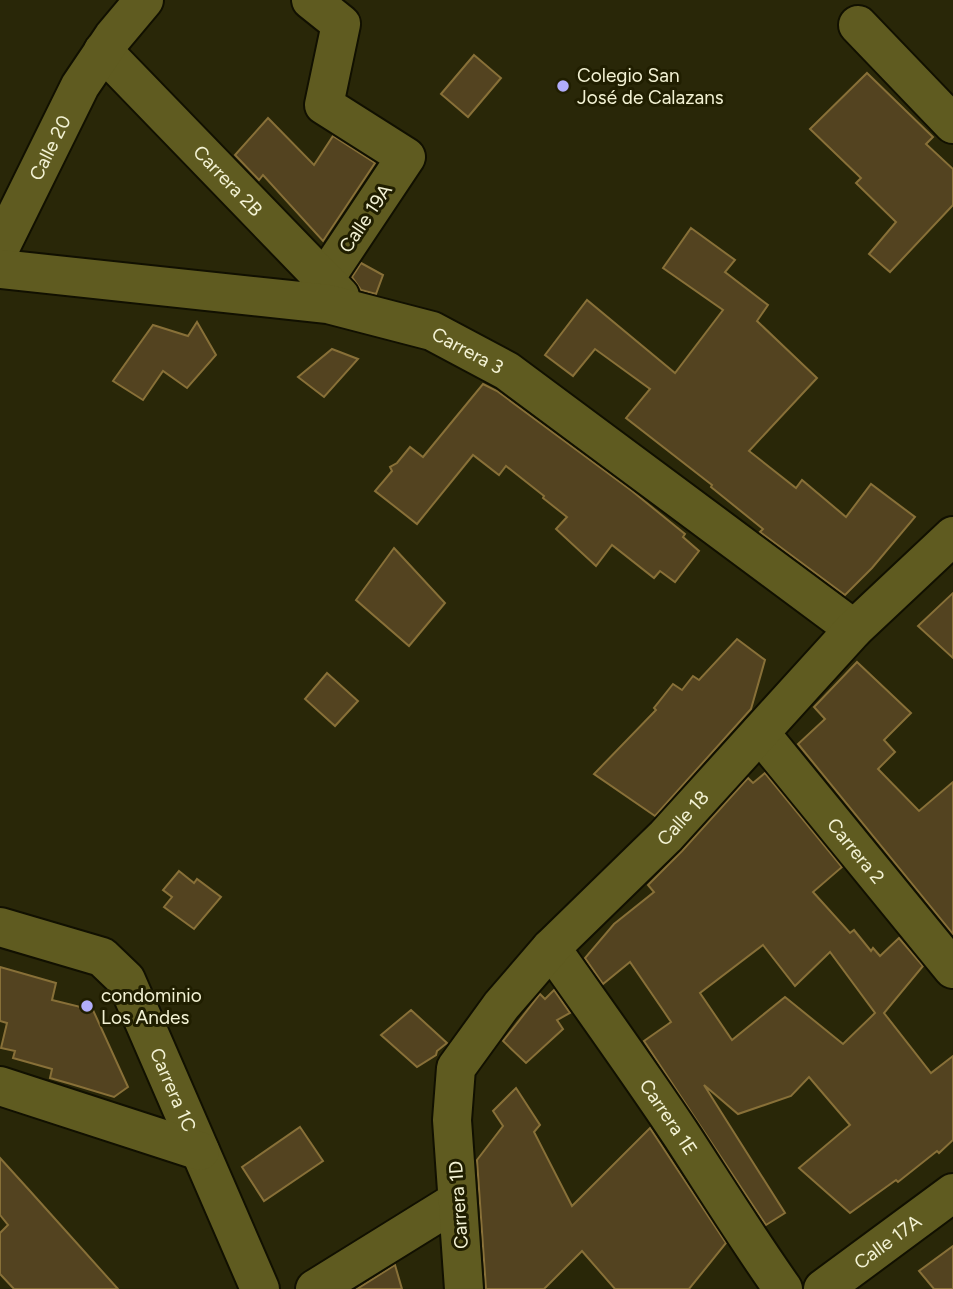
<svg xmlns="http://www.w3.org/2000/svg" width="953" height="1289" viewBox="0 0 953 1289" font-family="Figtree,sans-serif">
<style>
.building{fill:#534320;stroke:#887038;stroke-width:2;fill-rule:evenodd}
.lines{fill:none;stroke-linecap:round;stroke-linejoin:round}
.minor-casing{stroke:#111001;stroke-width:42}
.minor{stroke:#5f5b20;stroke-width:38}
.poi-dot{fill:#b1adfa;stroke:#201e00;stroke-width:2.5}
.labels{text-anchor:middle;stroke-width:6;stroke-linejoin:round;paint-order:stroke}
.poi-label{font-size:19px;fill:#f3f2d4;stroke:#201e00;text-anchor:start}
.street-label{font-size:19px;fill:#f3f2d4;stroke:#201e00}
</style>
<rect width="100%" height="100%" fill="#292708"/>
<!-- building -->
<g class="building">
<polygon points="474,55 501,78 468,117 441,94"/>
<polygon points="867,73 933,137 926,144 953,169 953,205 890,272 869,254 896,222 856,183 861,178 810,129"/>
<polygon points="268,118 314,165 333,136 375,163 323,241 263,175 259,180 235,155"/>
<polygon points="691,228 735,260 725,272 768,305 757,321 817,378 749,451 796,488 802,480 846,517 871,484 915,517 872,568 845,595 760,532 763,529 711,487 712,485 626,418 650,389 595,349 573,376 545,355 587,300 675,373 723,310 663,268"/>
<polygon points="361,263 383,275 376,294 361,290 352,277"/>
<polygon points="197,322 216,355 187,388 163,371 143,400 113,381 153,325 188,336"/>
<polygon points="332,349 358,359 324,397 298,377"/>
<polygon points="483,384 497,391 632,491 685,534 683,537 699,551 675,582 660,571 654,578 612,545 596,566 556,529 567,517 543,498 544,496 506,466 499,475 473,455 417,524 375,491 392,471 390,467 397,463 410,447 423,457"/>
<polygon points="394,548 445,603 409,646 356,600"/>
<polygon points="953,593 953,658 918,626"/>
<polygon points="737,639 765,660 751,709 655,816 594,774 656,710 654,708 673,684 682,690 693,676 699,680"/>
<polygon points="857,662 911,713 884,740 895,752 878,769 919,811 953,782 953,934 798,744 825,719 814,707"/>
<polygon points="327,673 358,701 335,726 305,699"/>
<path d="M 765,773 L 842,867 L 813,892 L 850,933 L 854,930 L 871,951 L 873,948 L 880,956 L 899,938 L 923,966 L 884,1013 L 931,1073 L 953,1056 L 953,1140 L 939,1153 L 937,1151 L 898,1182 L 896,1180 L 850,1213 L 799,1168 L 850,1125 L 809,1077 L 791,1096 L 738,1114 L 704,1085 L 785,1213 L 766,1225 L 644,1041 L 671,1022 L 665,1013 L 630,962 L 603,984 L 585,958 L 614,924 L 654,892 L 648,885 L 682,851 L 748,778 L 753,783 ZM 763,945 L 795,986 L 830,952 L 875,1013 L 843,1044 L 785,997 L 732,1040 L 700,993 Z"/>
<polygon points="179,871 194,883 197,879 221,897 194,929 164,907 172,897 163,890"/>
<polygon points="0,967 56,983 52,1000 93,1010 128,1087 114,1097 71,1084 50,1078 52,1069 13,1058 15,1051 1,1048 7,1023 0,1021"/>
<polygon points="554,990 570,1013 557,1020 563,1029 526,1063 503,1041 540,994 545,999"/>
<polygon points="411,1010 447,1043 437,1051 436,1055 417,1067 381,1035"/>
<polygon points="516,1088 540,1125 534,1132 572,1206 650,1128 726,1243 689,1289 615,1289 582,1251 544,1289 486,1289 477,1160 503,1126 493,1111"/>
<polygon points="300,1127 323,1161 264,1201 242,1167"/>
<polygon points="0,1158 30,1191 118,1289 14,1289 0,1274 0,1233 8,1225 0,1215"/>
<polygon points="953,1246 953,1289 934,1289 919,1271"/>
<polygon points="395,1265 402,1289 357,1289"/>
</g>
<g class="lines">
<!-- minor casing -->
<g class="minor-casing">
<g id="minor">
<polyline points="311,0 341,24 324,105 406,157 324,280"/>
<polyline points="858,25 953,124"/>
<path id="s1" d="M 103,51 L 340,296"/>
<path id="s2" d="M 0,248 L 80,86 L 113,37 L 144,0"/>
<path id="s3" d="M 0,269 L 328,304 L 432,331 L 507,371 L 854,629"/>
<path id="s4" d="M 760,733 L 953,969"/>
<path id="s5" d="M 0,927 L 102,957 L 126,980 L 260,1289"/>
<path id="s6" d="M 551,948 C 594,1009 638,1070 680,1133 C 714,1185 747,1238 783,1289"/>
<polyline points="0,1086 200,1151"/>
<polyline points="315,1289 457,1201"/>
<path id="s7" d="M 464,1289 L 452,1120 L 456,1068 L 501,1006 L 551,948 L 666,836 L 854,629 L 953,536"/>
<path id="s8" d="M 823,1289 L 953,1193"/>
</g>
</g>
<!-- minor -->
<use href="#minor" class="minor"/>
</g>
<!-- markers -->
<g class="poi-dot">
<circle cx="563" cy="86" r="7"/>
<circle cx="87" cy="1006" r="7"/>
</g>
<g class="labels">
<!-- poi labels -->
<g class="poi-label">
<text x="577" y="82">Colegio San<tspan x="577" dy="22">José de Calazans</tspan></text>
<text x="101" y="1002">condominio<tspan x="101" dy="22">Los Andes</tspan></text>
</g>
<!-- street labels -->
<g class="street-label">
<text dy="7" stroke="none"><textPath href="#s2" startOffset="112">Calle 20</textPath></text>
<text dy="7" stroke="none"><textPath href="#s1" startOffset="180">Carrera 2B</textPath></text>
<text transform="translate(365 218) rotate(-56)" y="7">Calle 19A</text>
<text dy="7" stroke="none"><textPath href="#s3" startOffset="478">Carrera 3</textPath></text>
<text dy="7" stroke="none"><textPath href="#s7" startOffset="560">Calle 18</textPath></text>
<text dy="7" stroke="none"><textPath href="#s4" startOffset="152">Carrera 2</textPath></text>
<text dy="7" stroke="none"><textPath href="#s5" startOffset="259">Carrera 1C</textPath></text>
<text dy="7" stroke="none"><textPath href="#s6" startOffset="206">Carrera 1E</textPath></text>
<text transform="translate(458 1205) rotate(-94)" y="7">Carrera 1D</text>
<text dy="7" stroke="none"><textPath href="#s8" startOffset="80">Calle 17A</textPath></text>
</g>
</g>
</svg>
